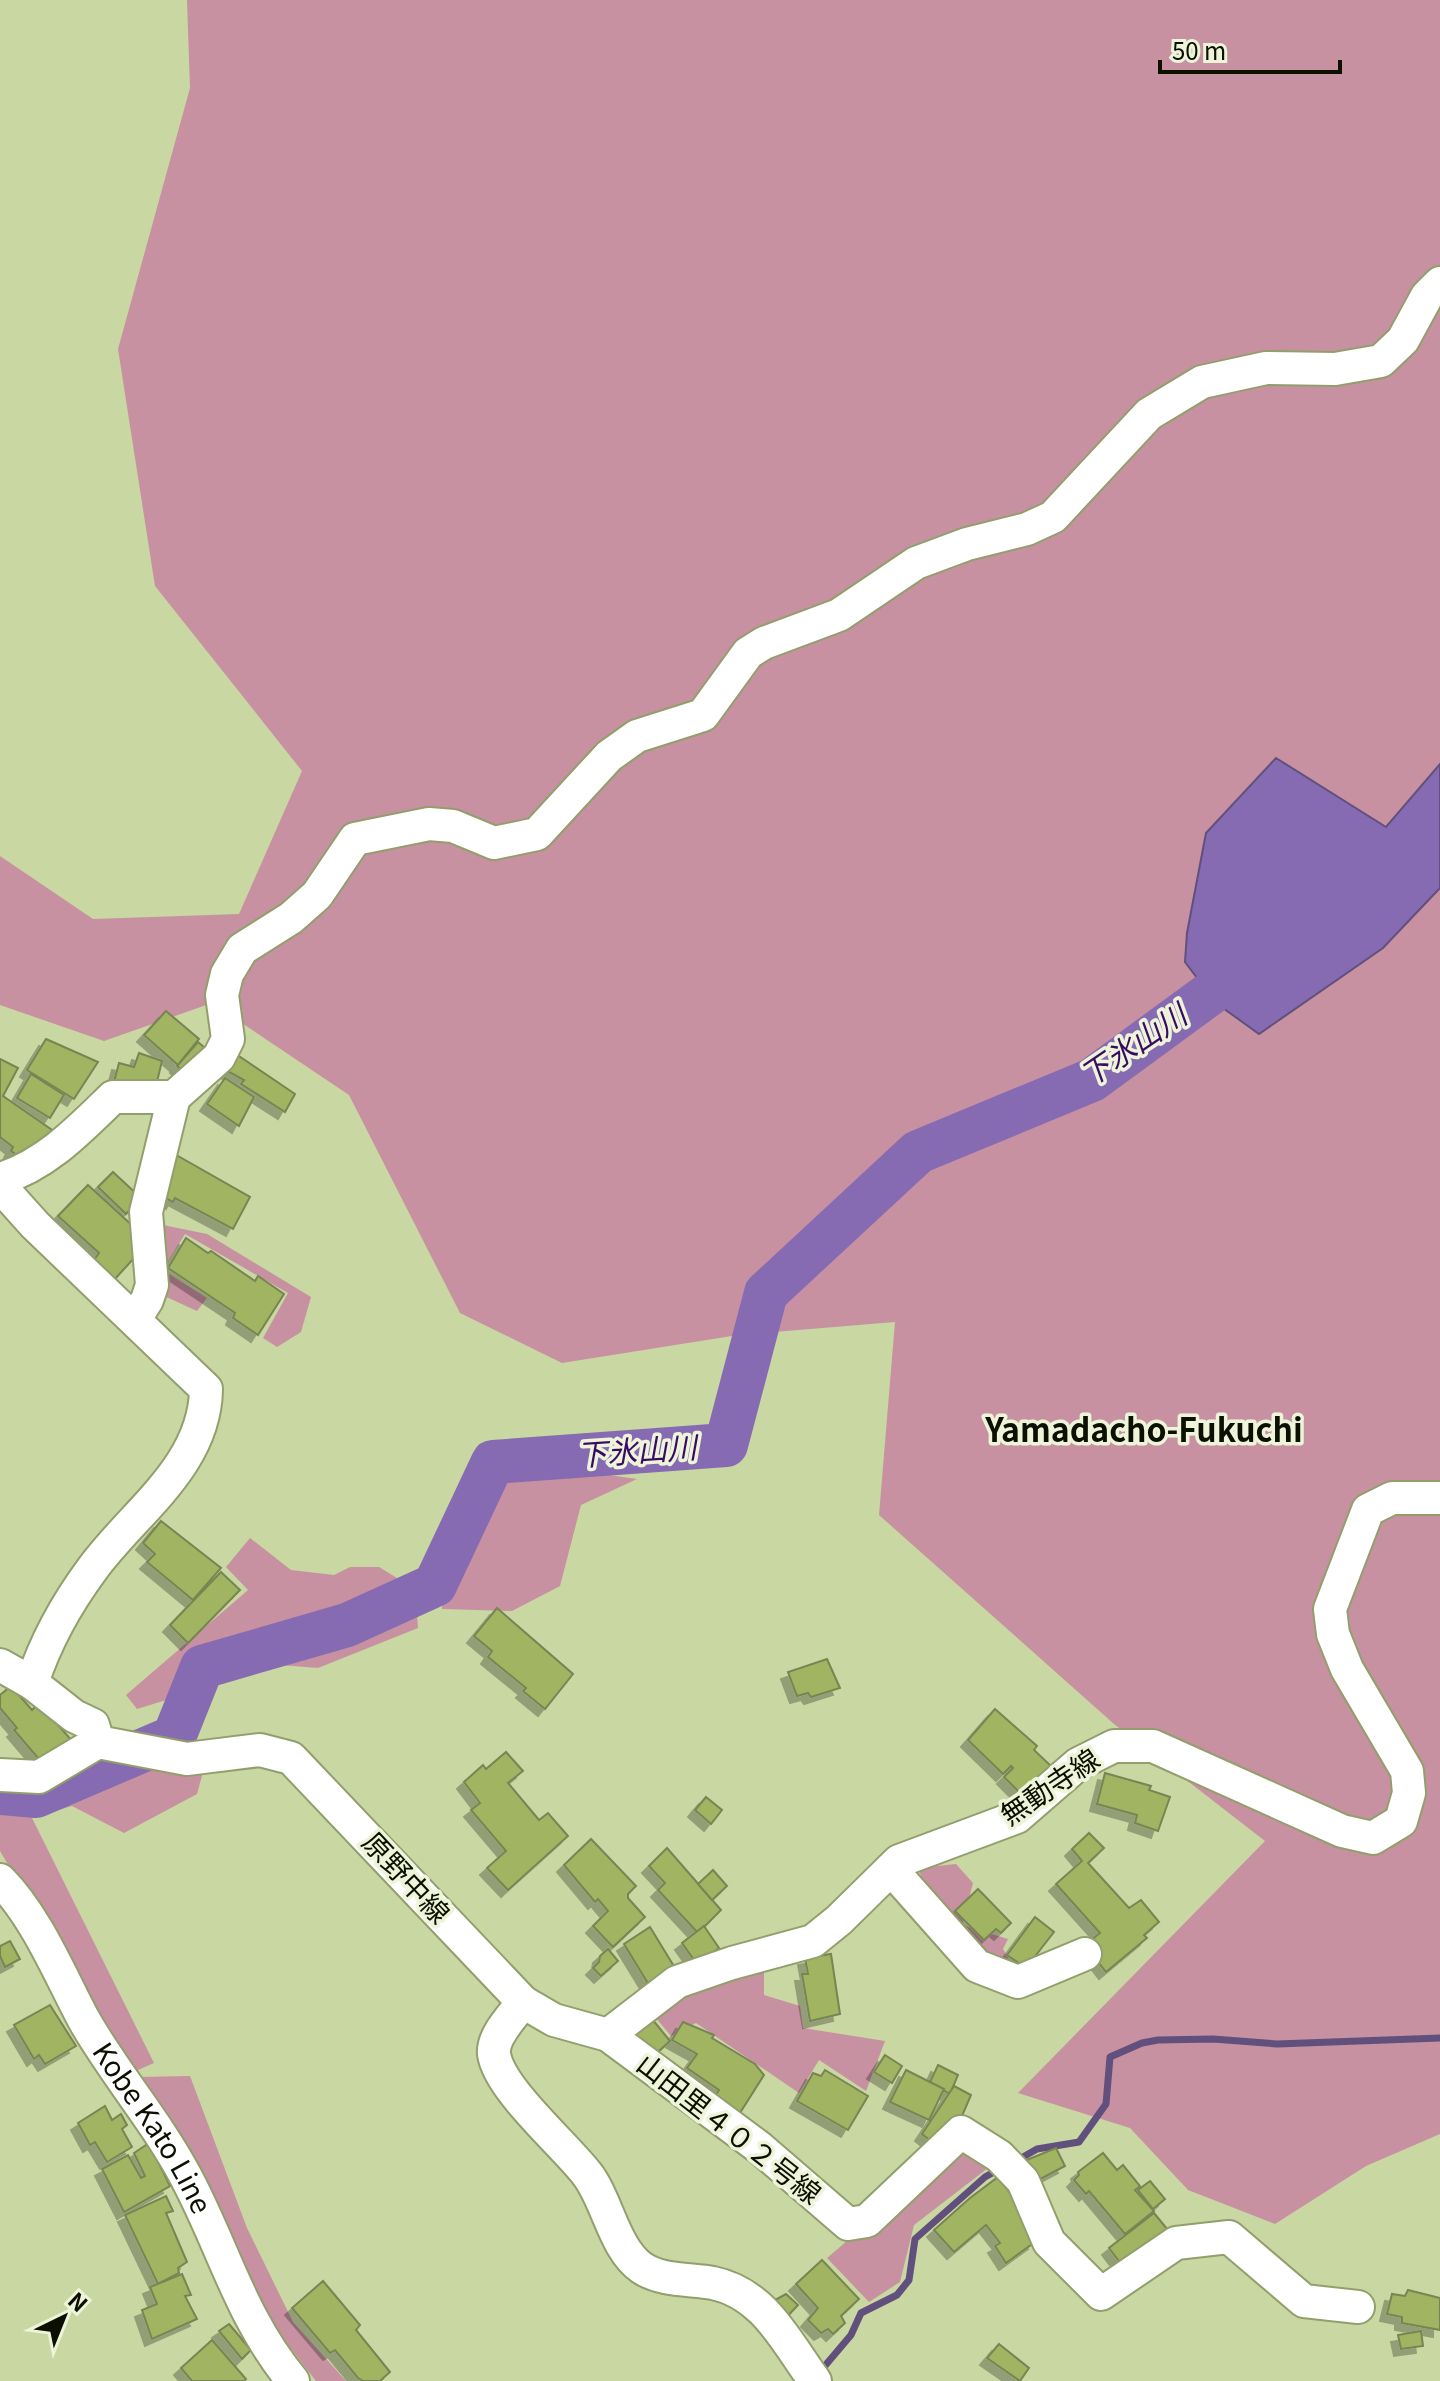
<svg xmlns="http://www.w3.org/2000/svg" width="1440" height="2381" viewBox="0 0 1440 2381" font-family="Georgia,'Noto Sans JP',serif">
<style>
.green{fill:#c791a1}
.water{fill:#866bb2;stroke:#61507d;stroke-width:2}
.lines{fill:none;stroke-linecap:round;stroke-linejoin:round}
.stream{stroke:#61507d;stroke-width:7}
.river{stroke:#866bb2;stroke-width:44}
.building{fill:#a1b462;stroke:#788553;stroke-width:2;filter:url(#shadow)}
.minor-casing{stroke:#929f6c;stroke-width:36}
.minor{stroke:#fff;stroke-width:32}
.labels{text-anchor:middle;stroke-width:7;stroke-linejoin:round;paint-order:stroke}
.street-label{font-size:28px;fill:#0b1001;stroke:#edf4d9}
.water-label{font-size:30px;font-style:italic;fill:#390b65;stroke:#edf4d9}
.quarter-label{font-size:32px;font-weight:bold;fill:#0b1001;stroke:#edf4d9}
</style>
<defs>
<filter id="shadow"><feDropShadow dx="-7" dy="7" stdDeviation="0" flood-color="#0004"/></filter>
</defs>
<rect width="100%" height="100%" fill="#c9d7a2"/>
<!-- green -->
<g class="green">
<polygon points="187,0 1440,0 1440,764 1386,827 1383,948 1440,888 1440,2134 1366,2166 1275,2224 1188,2190 1130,2128 1018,2093 1265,1841 1114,1724 879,1515 895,1322 738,1335 562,1363 460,1313 349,1095 212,1003 104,1041 0,1005 0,856 93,919 239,914 302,771 155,586 118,349 190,88"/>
<polygon points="158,1224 207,1234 311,1297 301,1332 277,1347 263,1338 288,1293 185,1234 163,1270 207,1298 197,1311 162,1295"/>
<polygon points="481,1457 637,1479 581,1505 560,1586 512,1611 442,1609 447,1532"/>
<polygon points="250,1538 291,1570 334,1575 350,1567 379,1567 415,1589 418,1628 318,1668 280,1665 137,1709 126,1695 248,1590 226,1567"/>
<polygon points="130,1766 203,1772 197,1794 124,1833 72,1806 32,1818 154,2063 131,2073 0,1851 0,1793 66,1776"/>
<polygon points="956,1864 973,1883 962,1925 1008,1939 1003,1949 1018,1975 985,1964 937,1915 918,1868"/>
<polygon points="764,1966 764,1995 800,2006 803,2028 885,2041 866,2091 819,2060 799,2093 696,2023 671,2036 656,2018 695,1989"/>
<polygon points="190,2076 247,2228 293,2322 346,2381 316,2381 264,2314 137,2077"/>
<polygon points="963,2142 997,2161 914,2225 900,2282 869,2302 827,2258"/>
</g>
<!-- water -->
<polygon class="water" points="1276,758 1386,827 1440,764 1440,888 1383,948 1259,1034 1216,1003 1185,962 1187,933 1206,833"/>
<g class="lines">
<!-- stream -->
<g class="stream">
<polyline points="1016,2161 1037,2149 1079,2142 1106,2104 1110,2057 1142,2043 1158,2040 1213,2039 1277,2044 1440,2038"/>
<polyline points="818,2374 851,2335 861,2313 897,2295 909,2280 915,2239 985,2177 1001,2168"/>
</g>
<!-- river -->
<polyline class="river" points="0,1793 36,1796 174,1737 202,1667 347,1625 435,1585 493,1462 726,1445 766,1293 918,1152 1092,1080 1249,965"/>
</g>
<!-- building -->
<g class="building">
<polygon points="166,1011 199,1039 178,1065 144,1035"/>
<polygon points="46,1039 98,1062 74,1099 27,1070"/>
<polygon points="198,1042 211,1053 190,1077 177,1066"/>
<polygon points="230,1050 295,1094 285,1112 241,1084 244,1080 220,1067"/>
<polygon points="139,1053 162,1061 156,1086 114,1082 119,1063 134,1067"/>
<polygon points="0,1059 18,1068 3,1096 55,1132 31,1165 11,1151 13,1147 0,1137"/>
<polygon points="31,1074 64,1095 50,1118 17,1098"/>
<polygon points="225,1078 254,1097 239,1126 207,1104"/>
<polygon points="171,1152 250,1197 233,1229 175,1198 173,1202 155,1193"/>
<polygon points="113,1172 141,1198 126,1214 98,1187"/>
<polygon points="88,1185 135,1228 146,1245 114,1280 94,1260 99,1253 58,1216"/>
<polygon points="186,1238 208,1253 211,1251 255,1281 258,1276 284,1294 258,1335 233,1318 235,1313 168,1268"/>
<polygon points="161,1521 221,1568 193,1600 147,1562 155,1554 143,1543"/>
<polygon points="221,1572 240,1590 188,1643 170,1625"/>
<polygon points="497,1608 573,1674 545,1709 523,1691 526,1688 488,1657 492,1651 474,1636"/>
<polygon points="827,1659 840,1688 811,1697 808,1693 797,1696 788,1672"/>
<polygon points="11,1686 32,1710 39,1703 72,1741 44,1765 14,1730 17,1728 0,1708 0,1695"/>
<polygon points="995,1709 1037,1746 1034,1750 1052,1767 1024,1797 1004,1777 1013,1768 1011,1766 1003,1774 968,1740"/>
<polygon points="506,1752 523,1771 508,1783 539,1820 548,1813 568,1836 508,1890 487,1868 506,1851 471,1810 480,1803 464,1782 483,1765 486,1769"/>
<polygon points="1105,1773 1151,1786 1149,1790 1170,1797 1158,1831 1135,1823 1137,1815 1097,1804"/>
<polygon points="706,1797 722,1810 711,1824 695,1810"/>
<polygon points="1089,1833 1104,1848 1088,1863 1129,1908 1141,1900 1159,1922 1144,1935 1147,1938 1106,1972 1085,1945 1100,1933 1056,1884 1082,1861 1072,1849"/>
<polygon points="591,1839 636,1886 628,1894 628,1898 645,1917 613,1947 593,1926 608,1911 598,1899 595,1902 564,1865"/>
<polygon points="667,1848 721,1910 698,1933 658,1890 665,1883 649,1866"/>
<polygon points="713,1870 727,1886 712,1900 698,1884"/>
<polygon points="978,1889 1011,1923 1001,1933 996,1929 984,1940 955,1911"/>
<polygon points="1035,1917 1054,1932 1026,1968 1007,1955"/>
<polygon points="704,1926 719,1948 697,1964 682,1943"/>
<polygon points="650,1927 675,1968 649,1985 624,1944"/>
<polygon points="10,1941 20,1959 5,1967 0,1956 0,1946"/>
<polygon points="608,1949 618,1961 601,1976 593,1968 599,1962 600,1956"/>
<polygon points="831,1954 840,2014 810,2021 802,1974 808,1974 805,1958"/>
<polygon points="50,2005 76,2046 45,2064 39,2055 34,2059 14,2025"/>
<polygon points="652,2019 670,2041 649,2060 630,2039"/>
<polygon points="683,2022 714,2035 712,2038 755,2064 764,2075 738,2116 713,2099 719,2090 687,2068 697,2054 672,2040"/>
<polygon points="885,2055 902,2066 892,2083 874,2072"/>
<polygon points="938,2065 958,2075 950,2094 930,2082"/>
<polygon points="825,2070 868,2096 848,2130 797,2101 813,2073 821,2076"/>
<polygon points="906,2070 944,2089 929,2120 890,2102"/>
<polygon points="954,2086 971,2095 962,2116 937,2146 922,2134"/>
<polygon points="105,2106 112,2120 121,2114 127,2125 122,2129 132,2147 107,2162 95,2142 90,2145 78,2123"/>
<polygon points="149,2143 170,2186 124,2212 102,2169 128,2155 141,2178 145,2176 134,2153"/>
<polygon points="1056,2148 1065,2166 1027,2186 1017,2164"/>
<polygon points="1103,2153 1117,2170 1123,2165 1140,2186 1135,2190 1154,2211 1125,2234 1089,2191 1086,2194 1074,2180 1079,2175 1078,2172"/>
<polygon points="998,2177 1032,2223 1025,2228 1035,2242 1006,2263 995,2246 1000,2243 986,2225 954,2252 934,2230 970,2198"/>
<polygon points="1150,2181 1165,2199 1153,2209 1138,2190"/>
<polygon points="166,2196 173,2211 166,2213 187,2262 178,2268 179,2273 158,2284 125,2215"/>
<polygon points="1154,2213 1172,2235 1128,2273 1109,2248"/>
<polygon points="822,2260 859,2299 841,2316 845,2323 833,2334 828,2329 821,2333 808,2320 818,2308 796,2284"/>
<polygon points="182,2274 191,2295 185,2296 197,2319 152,2339 142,2310 157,2304 150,2287"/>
<polygon points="323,2281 360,2325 356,2330 390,2372 380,2381 363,2381 358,2378 335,2350 330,2353 292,2308"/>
<polygon points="1408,2290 1440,2298 1440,2330 1402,2323 1402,2317 1387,2314 1392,2294 1405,2296"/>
<polygon points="786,2294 798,2305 783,2321 766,2305"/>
<polygon points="229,2324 251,2350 242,2359 219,2331"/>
<polygon points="1421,2331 1423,2346 1401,2349 1398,2335"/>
<polygon points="212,2340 246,2379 244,2381 192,2381 181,2368"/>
<polygon points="999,2344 1029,2368 1020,2381 987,2358"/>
</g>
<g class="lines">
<!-- minor casing -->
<g class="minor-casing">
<g id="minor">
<polyline points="174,1097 219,1057 228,1039 222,995 227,974 242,949 291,918 317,895 355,839 429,824 453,826 494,843 537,834 609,756 637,736 703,715 748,653 764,643 839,615 916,563 967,544 1027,529 1053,517 1149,414 1202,382 1266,368 1335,369 1381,361 1403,340 1427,296 1440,283"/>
<path d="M 0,1179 C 46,1165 79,1130 113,1097 L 174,1097"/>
<path d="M 0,1186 L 35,1225 L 206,1389 C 205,1466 134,1512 93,1568 C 67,1603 45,1643 32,1683"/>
<polyline points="135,1319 147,1300 152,1285 146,1212 174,1097"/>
<path d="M 0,1665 L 32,1683 L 74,1716 L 93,1725 L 98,1742 L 187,1759 L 260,1750 L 291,1758 L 523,2002 C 513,2016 492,2036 494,2054 C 499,2089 564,2144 587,2174 C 607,2199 614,2249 642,2268 C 661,2281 690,2279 713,2283 C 765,2294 786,2342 815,2381"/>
<polyline points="0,1775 39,1777 98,1742"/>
<polyline points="891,1869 977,1966 1018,1982 1085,1954"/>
<path id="s1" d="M 0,1880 C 36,1916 60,1975 84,2020 C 114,2073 157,2122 186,2177 C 224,2248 240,2317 293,2381"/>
<polyline points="523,2002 554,2020 608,2035 760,2148 848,2224 867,2221 961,2132 999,2156 1023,2181 1049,2242 1101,2294 1176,2243 1229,2237 1304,2301 1358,2307"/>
<polyline points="608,2035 677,1982 732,1963 813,1941 839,1920 899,1861 1017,1817 1078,1764 1114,1746 1153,1746 1342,1831 1373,1838 1401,1821 1409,1793 1407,1771 1347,1669 1333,1634 1330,1609 1368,1510 1392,1498 1440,1498"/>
</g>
</g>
<!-- minor -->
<use href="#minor" class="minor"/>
</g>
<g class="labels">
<!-- street labels -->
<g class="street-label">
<text transform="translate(1050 1787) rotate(-34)" y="10">無動寺線</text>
<text transform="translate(406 1878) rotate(47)" y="10">原野中線</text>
<text dy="10" stroke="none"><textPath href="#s1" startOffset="292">Kobe Kato Line</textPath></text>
<text transform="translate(729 2129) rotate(38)" y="10">山田里４０２号線</text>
</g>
<!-- water labels -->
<g class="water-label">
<text transform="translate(1134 1046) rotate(-34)" y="10">下氷山川</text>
<text transform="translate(637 1452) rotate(-4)" y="10">下氷山川</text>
</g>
<!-- quarter labels -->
<g class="quarter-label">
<text x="1144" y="1442">Yamadacho-Fukuchi</text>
</g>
</g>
<!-- north arrow -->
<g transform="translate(64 2317) rotate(43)" stroke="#edf4d9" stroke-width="6" paint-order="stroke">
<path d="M0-6L14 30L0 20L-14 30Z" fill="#0b1001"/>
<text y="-12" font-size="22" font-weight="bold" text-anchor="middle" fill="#0b1001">N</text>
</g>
<!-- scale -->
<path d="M1160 60v12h180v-12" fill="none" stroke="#0b1001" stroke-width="4"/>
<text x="1172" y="60" font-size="24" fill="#0b1001" stroke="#edf4d9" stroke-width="6" paint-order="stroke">50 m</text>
</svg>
